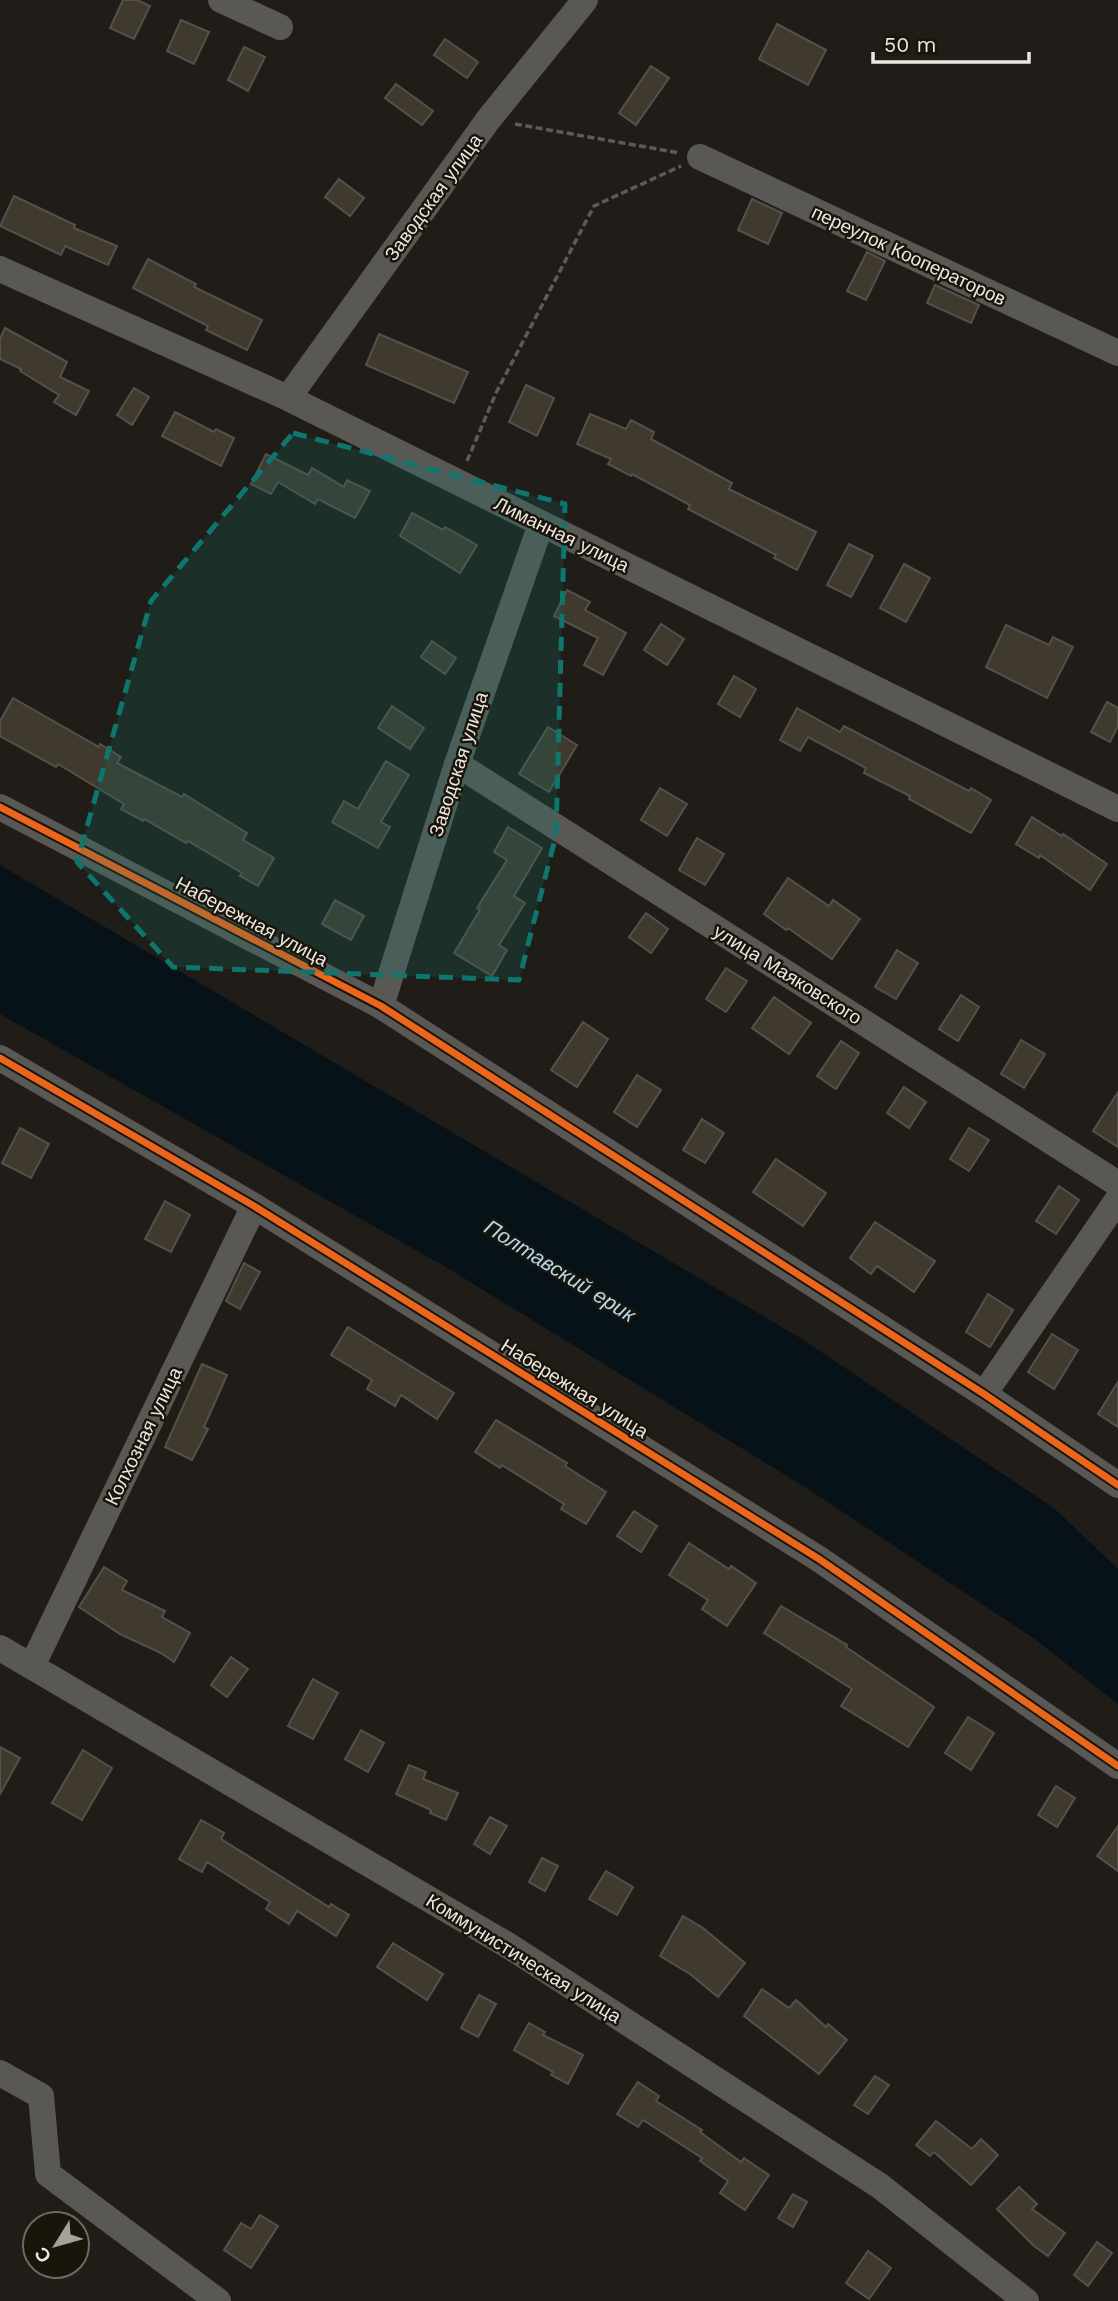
<svg xmlns="http://www.w3.org/2000/svg" width="1118" height="2301" viewBox="0 0 1118 2301" font-family="'Work Sans',sans-serif">
<style>
.water{fill:#071218}
.building{fill:#3f392e;stroke:#54514d;stroke-width:2}
.lines{fill:none;stroke-linecap:round;stroke-linejoin:round}
.path{stroke:#5d5b59;stroke-width:3.5;stroke-dasharray:7 3.5;stroke-linecap:butt}
.minor{stroke:#595855;stroke-width:26}
.cycleway-casing{stroke:#1a150b;stroke-width:11}
.cycleway{stroke:#eb651d;stroke-width:7}
.marked{fill:#0f766e;fill-opacity:0.2;stroke:#0f766e;stroke-width:5;stroke-dasharray:14 9;stroke-linejoin:round}
.labels{text-anchor:middle;stroke-width:5;stroke-linejoin:round;paint-order:stroke}
.street-label{font-size:19px;fill:#ebe7e1;stroke:#1a150b}
.water-label{font-size:21px;font-style:italic;fill:#afd9f5;stroke:#1a150b}
</style>
<rect width="100%" height="100%" fill="#201d18"/>
<!-- water -->
<polygon class="water" points="0,865 802,1339 1055,1509 1118,1569 1118,1704 1036,1640 808,1489 444,1266 0,1014"/>
<!-- building -->
<g class="building">
<polygon points="123,0 137,0 150,6 134,39 110,28"/>
<polygon points="181,20 209,32 194,64 167,51"/>
<polygon points="777,24 826,50 808,85 759,59"/>
<polygon points="445,39 478,62 467,78 434,55"/>
<polygon points="244,47 265,57 248,91 228,80"/>
<polygon points="651,66 669,78 636,125 619,113"/>
<polygon points="396,84 433,111 422,125 385,98"/>
<polygon points="339,179 364,198 350,216 325,197"/>
<polygon points="14,196 75,225 74,228 117,246 108,265 65,246 61,255 0,226"/>
<polygon points="752,199 782,213 768,244 738,230"/>
<polygon points="867,252 885,261 866,300 847,291"/>
<polygon points="148,259 196,284 194,287 262,320 247,350 206,330 208,326 133,288"/>
<polygon points="935,285 979,305 971,323 927,303"/>
<polygon points="5,328 67,362 60,377 89,391 76,415 54,402 59,395 20,371 21,369 0,359 0,339"/>
<polygon points="379,334 468,372 454,403 366,365"/>
<polygon points="526,385 554,398 537,436 509,422"/>
<polygon points="134,388 149,397 132,425 117,415"/>
<polygon points="175,412 214,432 216,429 234,438 221,466 162,436"/>
<polygon points="590,414 626,429 631,420 654,432 651,439 732,483 729,489 816,532 797,570 774,558 776,555 688,509 690,505 632,474 631,476 608,464 611,459 577,444"/>
<polygon points="266,454 308,475 312,468 344,487 347,480 370,491 355,518 318,499 315,504 278,482 271,494 251,484"/>
<polygon points="412,513 443,530 445,527 477,545 460,573 400,536"/>
<polygon points="849,544 873,556 851,597 827,585"/>
<polygon points="904,564 930,578 906,622 880,608"/>
<polygon points="567,590 590,602 585,610 626,633 603,675 584,665 598,638 554,616"/>
<polygon points="661,624 684,639 667,665 644,650"/>
<polygon points="1006,625 1049,645 1053,637 1073,647 1047,698 986,667"/>
<polygon points="432,641 456,658 445,674 421,657"/>
<polygon points="734,676 756,689 740,717 718,704"/>
<polygon points="13,698 99,747 100,744 121,757 117,763 182,797 184,794 247,833 243,840 274,858 258,886 240,876 242,873 188,841 186,843 144,819 143,821 121,809 124,804 58,764 56,767 0,736 0,721"/>
<polygon points="1107,702 1118,708 1118,726 1110,742 1091,732"/>
<polygon points="392,706 424,728 410,749 378,728"/>
<polygon points="797,708 840,732 844,726 969,791 971,788 991,800 971,833 909,799 910,796 864,773 866,768 808,737 800,751 780,740"/>
<polygon points="548,727 577,745 549,792 519,774"/>
<polygon points="386,761 409,775 381,822 390,827 378,848 332,822 344,801 358,809"/>
<polygon points="660,788 687,804 667,836 641,820"/>
<polygon points="1032,817 1062,836 1063,834 1107,864 1090,890 1040,855 1039,858 1016,844"/>
<polygon points="508,827 542,848 514,896 525,903 499,945 507,950 492,976 454,953 480,910 477,908 507,860 494,852"/>
<polygon points="697,838 724,854 705,885 679,870"/>
<polygon points="788,878 829,906 833,900 860,919 832,959 788,928 786,930 764,914"/>
<polygon points="335,900 364,916 351,940 322,924"/>
<polygon points="646,913 668,929 651,953 629,937"/>
<polygon points="897,950 918,963 896,999 875,987"/>
<polygon points="726,968 747,981 726,1012 706,999"/>
<polygon points="961,995 979,1007 958,1041 939,1029"/>
<polygon points="774,997 811,1023 789,1054 752,1028"/>
<polygon points="583,1022 608,1039 577,1087 551,1070"/>
<polygon points="1021,1040 1045,1054 1024,1088 1001,1074"/>
<polygon points="841,1041 859,1053 836,1089 817,1076"/>
<polygon points="637,1075 661,1090 637,1127 614,1112"/>
<polygon points="904,1087 926,1102 909,1128 887,1113"/>
<polygon points="1118,1092 1118,1147 1093,1131"/>
<polygon points="702,1119 724,1133 705,1163 683,1150"/>
<polygon points="20,1128 49,1144 31,1178 2,1163"/>
<polygon points="969,1128 989,1140 969,1171 950,1159"/>
<polygon points="776,1159 826,1193 803,1226 753,1192"/>
<polygon points="1059,1186 1079,1200 1056,1234 1036,1221"/>
<polygon points="165,1201 190,1215 171,1252 145,1239"/>
<polygon points="875,1222 935,1261 914,1292 877,1266 871,1274 850,1258"/>
<polygon points="244,1263 260,1272 240,1309 226,1301"/>
<polygon points="988,1294 1013,1310 990,1347 966,1332"/>
<polygon points="348,1327 454,1393 437,1419 401,1395 395,1406 367,1389 372,1380 331,1355"/>
<polygon points="1052,1334 1078,1350 1054,1389 1028,1372"/>
<polygon points="202,1364 227,1375 204,1427 208,1429 192,1460 165,1447"/>
<polygon points="1118,1382 1118,1427 1098,1414"/>
<polygon points="496,1420 567,1463 565,1466 606,1492 586,1524 561,1509 564,1504 502,1465 500,1468 475,1452"/>
<polygon points="634,1511 657,1526 641,1552 617,1536"/>
<polygon points="689,1543 729,1569 731,1566 756,1583 727,1626 702,1609 708,1600 669,1575"/>
<polygon points="104,1567 127,1581 122,1590 165,1611 162,1617 190,1633 174,1662 161,1653 120,1634 79,1607"/>
<polygon points="781,1606 847,1645 846,1647 934,1707 908,1747 841,1706 852,1689 764,1633"/>
<polygon points="231,1657 248,1669 227,1697 211,1685"/>
<polygon points="313,1679 338,1693 313,1739 288,1726"/>
<polygon points="968,1717 994,1733 971,1770 945,1753"/>
<polygon points="361,1730 384,1743 368,1772 345,1759"/>
<polygon points="0,1747 20,1758 0,1794"/>
<polygon points="83,1750 112,1768 82,1820 52,1803"/>
<polygon points="409,1765 426,1772 423,1779 458,1793 446,1820 430,1813 431,1810 396,1794"/>
<polygon points="1056,1786 1075,1798 1057,1827 1038,1815"/>
<polygon points="490,1817 507,1826 490,1854 474,1844"/>
<polygon points="201,1820 224,1833 221,1839 329,1907 331,1904 349,1915 336,1936 297,1911 289,1924 266,1909 270,1902 207,1862 202,1872 179,1859"/>
<polygon points="1118,1826 1118,1871 1097,1856"/>
<polygon points="542,1858 558,1866 545,1891 529,1882"/>
<polygon points="606,1871 633,1887 617,1915 589,1899"/>
<polygon points="683,1916 703,1928 745,1963 718,1997 690,1974 660,1956"/>
<polygon points="393,1943 443,1974 427,2000 377,1967"/>
<polygon points="762,1989 789,2008 796,2000 826,2027 828,2024 847,2040 819,2074 744,2016"/>
<polygon points="479,1995 496,2004 478,2037 461,2028"/>
<polygon points="529,2023 545,2032 543,2035 583,2055 568,2084 551,2075 553,2072 514,2050"/>
<polygon points="875,2076 889,2085 868,2114 854,2105"/>
<polygon points="638,2082 659,2096 656,2101 702,2130 700,2132 741,2162 744,2158 769,2175 745,2210 720,2193 728,2181 700,2161 702,2158 643,2120 638,2127 617,2114"/>
<polygon points="936,2121 972,2149 981,2139 998,2155 971,2185 934,2152 930,2156 916,2145"/>
<polygon points="1019,2187 1037,2204 1032,2209 1065,2233 1048,2256 1034,2246 997,2209"/>
<polygon points="793,2194 807,2202 793,2227 778,2218"/>
<polygon points="260,2215 278,2226 251,2268 224,2250 241,2223 251,2229"/>
<polygon points="1097,2242 1112,2253 1088,2286 1074,2275"/>
<polygon points="868,2251 891,2268 869,2299 846,2283"/>
</g>
<g class="lines">
<!-- path -->
<g class="path">
<polyline points="515,124 680,153"/>
<polyline points="467,461 496,393 594,206 681,166"/>
</g>
<!-- minor -->
<g class="minor">
<polyline points="221,0 280,27"/>
<polyline points="700,157 1118,353"/>
<polyline points="0,269 288,398 1118,809"/>
<polyline points="288,398 488,120 585,0"/>
<polyline points="457,764 1118,1184"/>
<polyline points="0,807 381,1006 984,1394 1118,1485"/>
<polyline points="381,1006 457,764 541,524"/>
<polyline points="0,1058 254,1206 819,1559 1118,1766"/>
<polyline points="984,1394 1118,1199"/>
<polyline points="0,1648 509,1946 880,2186 1026,2301"/>
<polyline points="32,1666 254,1206"/>
<polyline points="0,2073 41,2096 48,2174 218,2301"/>
</g>
<!-- cycleway casing -->
<g class="cycleway-casing">
<g id="cycleway">
<polyline points="0,807 381,1006 984,1394 1118,1485"/>
<polyline points="0,1058 254,1206 819,1559 1118,1766"/>
</g>
</g>
<!-- cycleway -->
<use href="#cycleway" class="cycleway"/>
</g>
<!-- marked area -->
<path class="marked" d="M 293,433 L 565,504 L 556,835 L 519,980 L 173,967 L 77,862 L 151,601 Z"/>
<g class="labels">
<!-- street labels -->
<g class="street-label">
<text transform="translate(433 197) rotate(-54)" y="7">Заводская улица</text>
<text transform="translate(909 255) rotate(25)" y="7">переулок Кооператоров</text>
<text transform="translate(562 534) rotate(26)" y="7">Лиманная улица</text>
<text transform="translate(458 764) rotate(-72)" y="7">Заводская улица</text>
<text transform="translate(252 921) rotate(28)" y="7">Набережная улица</text>
<text transform="translate(788 974) rotate(32)" y="7">улица Маяковского</text>
<text transform="translate(575 1388) rotate(32)" y="7">Набережная улица</text>
<text transform="translate(143 1436) rotate(-64)" y="7">Колхозная улица</text>
<text transform="translate(524 1958) rotate(32)" y="7">Коммунистическая улица</text>
</g>
<!-- water labels -->
<g class="water-label">
<text transform="translate(560 1271) rotate(32)" y="7">Полтавский ерик</text>
</g>
</g>
<!-- north arrow -->
<g transform="translate(56 2245) rotate(233)"><circle r="33" fill="#1a150b" stroke="#6e6961" stroke-width="2"/>
<path d="M0-5L12 26L0 18L-12 26Z" fill="#a4a09b"/>
<text y="-10" font-size="19" font-weight="bold" text-anchor="middle" fill="#ebe7e1">С</text>
</g>
<!-- scale -->
<path d="M873 52v10h156v-10" fill="none" stroke="#ebe7e1" stroke-width="3.5"/>
<text x="884" y="52" font-size="21" fill="#ebe7e1" stroke="#1a150b" stroke-width="5" paint-order="stroke">50 m</text>
</svg>
